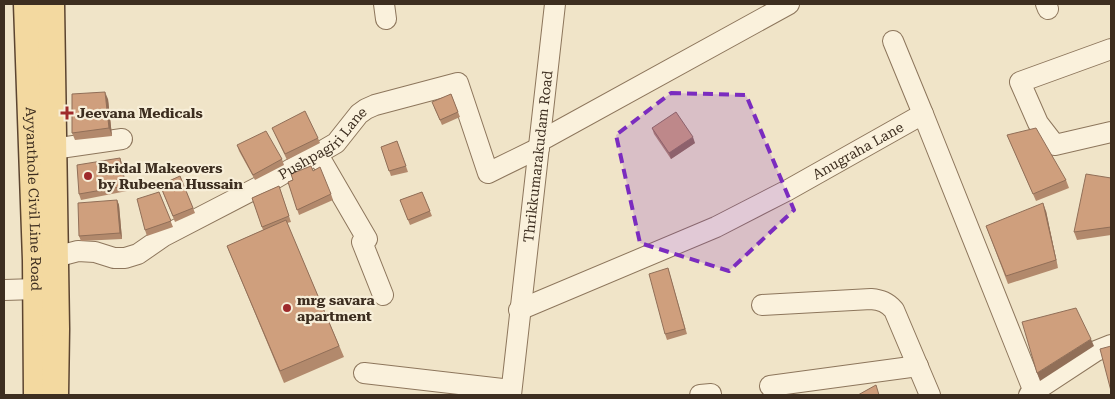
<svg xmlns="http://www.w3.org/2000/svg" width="1115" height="399" viewBox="0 0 1115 399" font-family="'Roboto Serif',serif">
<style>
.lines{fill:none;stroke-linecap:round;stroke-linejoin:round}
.minor-casing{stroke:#8d765c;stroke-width:22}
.major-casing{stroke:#5b4430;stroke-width:29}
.minor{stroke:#faf1dc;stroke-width:20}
.major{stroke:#f3d9a0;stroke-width:26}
.wall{fill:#b2896c}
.shaded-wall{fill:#916f58}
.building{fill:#cf9f7d;stroke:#916f58}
.marked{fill:#7b2cbf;fill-opacity:0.2;stroke:#7b2cbf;stroke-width:4;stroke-dasharray:10 6;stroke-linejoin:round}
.poi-dot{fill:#9e2a2b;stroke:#f7eed8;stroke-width:2}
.labels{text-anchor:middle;stroke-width:4.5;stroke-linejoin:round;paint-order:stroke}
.poi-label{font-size:14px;font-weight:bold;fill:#3d2e20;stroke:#f7eed8;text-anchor:start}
.street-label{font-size:14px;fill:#3d2e20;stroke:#f7eed8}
</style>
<rect width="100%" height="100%" fill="#f0e4c8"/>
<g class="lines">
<!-- minor casing -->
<g class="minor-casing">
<g id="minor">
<polyline points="384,4 386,19"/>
<polyline points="1046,4 1048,9"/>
<polyline points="893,41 923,114"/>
<polyline points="1111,49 1020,82 1038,123 1055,145 1111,132"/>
<polyline points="540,141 789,4"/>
<polyline points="53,149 122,139"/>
<polyline points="317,153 367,239 362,242 383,295"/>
<path id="s1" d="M 55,257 L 78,251 L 95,252 L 114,258 L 125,258 L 138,254 L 164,236 L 274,179 L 336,143 L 359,114 L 366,109 L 375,105 L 458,83 L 488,173 L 539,148"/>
<polyline points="4,290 36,289"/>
<path d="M 762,305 L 871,299 C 881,300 887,302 894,310 L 930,395"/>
<path id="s2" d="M 519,310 L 716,227 L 788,190 L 923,114 L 1034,392"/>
<polyline points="364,373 511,390"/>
<polyline points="770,386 918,366"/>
<path id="s3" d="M 511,395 L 555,4"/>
<polyline points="700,395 711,394"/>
<polyline points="1029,395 1096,351 1111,345"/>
</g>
</g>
<!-- major casing -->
<g class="major-casing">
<g id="major">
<path id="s4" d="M 27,4 L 36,260 L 37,395"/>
<polyline points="51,4 56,329 55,395"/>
</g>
</g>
<!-- minor -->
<use href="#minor" class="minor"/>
<!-- major -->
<use href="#major" class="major"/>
</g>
<!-- wall -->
<g class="wall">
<polygon points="451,94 460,117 442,125 434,107"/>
<polygon points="108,99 112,136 75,140 72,133"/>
<polygon points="272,128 318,138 320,143 287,160"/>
<polygon points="652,128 695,143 671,159 654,134"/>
<polygon points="1007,135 1066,180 1069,188 1036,201"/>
<polygon points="397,141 408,172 391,176 381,147"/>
<polygon points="237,145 282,159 284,165 255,180 239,151"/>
<polygon points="120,158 122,164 127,191 81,200 79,194"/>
<polygon points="313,171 331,194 333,200 299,215 288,182"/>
<polygon points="180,176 195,213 175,222 160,185"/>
<polygon points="1111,178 1111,235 1077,240 1074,232"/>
<polygon points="279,186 291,222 287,223 344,357 284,383 227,246 263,230 252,198"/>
<polygon points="159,192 173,227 147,236 145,230"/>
<polygon points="422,192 432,216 410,225 400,200"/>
<polygon points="117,200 119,205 122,239 81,241 79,236"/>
<polygon points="1046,211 1058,268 1008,284 986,226"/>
<polygon points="668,268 687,334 667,340 665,334"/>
</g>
<!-- shaded-wall -->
<g class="shaded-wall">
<polygon points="105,92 108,99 112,136 109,128"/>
<polygon points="693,137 695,143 671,159 669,153"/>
<polygon points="120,158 122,164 127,191 125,186"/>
<polygon points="117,200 119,205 122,239 120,233"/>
<polygon points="1043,203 1046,211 1058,268 1056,260"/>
<polygon points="1091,339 1094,346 1040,381 1037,373"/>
</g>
<!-- building -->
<g class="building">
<polygon points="105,92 109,128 72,133 72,94"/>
<polygon points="451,94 458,112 440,120 432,102"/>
<polygon points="305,111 318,138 285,154 272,128"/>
<polygon points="676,112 693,137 669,153 652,128"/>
<polygon points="1036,128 1066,180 1033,194 1007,135"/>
<polygon points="266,131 282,159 253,175 237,145"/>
<polygon points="397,141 406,166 389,171 381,147"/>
<polygon points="120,158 125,186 79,194 77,165"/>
<polygon points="311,166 313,171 320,167 331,194 297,210 288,182 293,180 291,174"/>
<polygon points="1086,174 1111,178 1111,227 1074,232"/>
<polygon points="180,176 193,208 173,216 160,185"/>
<polygon points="279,186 289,216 262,227 252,198"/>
<polygon points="159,192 171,221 145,230 137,199"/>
<polygon points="422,192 430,211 408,220 400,200"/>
<polygon points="117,200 120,233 79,236 78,203"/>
<polygon points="1043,203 1056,260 1006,276 986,226"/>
<polygon points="286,220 339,346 280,371 227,246"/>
<polygon points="668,268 685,329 665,334 649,274"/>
<polygon points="1076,308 1091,339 1037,373 1022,322"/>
<polygon points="1111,346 1111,391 1100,349"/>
<polygon points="876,385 879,395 858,395"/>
</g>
<!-- marked area -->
<path class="marked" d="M 671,93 L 746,95 L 794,210 L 729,271 L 640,243 L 616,135 Z"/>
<!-- markers -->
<g class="poi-dot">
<path d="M64.5 105.5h5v5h5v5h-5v5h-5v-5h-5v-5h5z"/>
<circle cx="88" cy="176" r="5"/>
<circle cx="287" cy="308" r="5"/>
</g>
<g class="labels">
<!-- poi labels -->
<g class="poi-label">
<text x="77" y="118">Jeevana Medicals</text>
<text x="98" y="173">Bridal Makeovers<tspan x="98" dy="16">by Rubeena Hussain</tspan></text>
<text x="297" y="305">mrg savara<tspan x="297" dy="16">apartment</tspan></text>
</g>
<!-- street labels -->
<g class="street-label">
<text dy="5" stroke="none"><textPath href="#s1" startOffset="302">Pushpagiri Lane</textPath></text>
<text dy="5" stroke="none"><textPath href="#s2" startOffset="375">Anugraha Lane</textPath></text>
<text dy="5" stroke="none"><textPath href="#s3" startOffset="240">Thrikkumarakudam Road</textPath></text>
<text dy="5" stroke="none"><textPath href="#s4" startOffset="195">Ayyanthole Civil Line Road</textPath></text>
</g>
</g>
<!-- border -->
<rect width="1115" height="399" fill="none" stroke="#3d2e20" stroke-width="10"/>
</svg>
